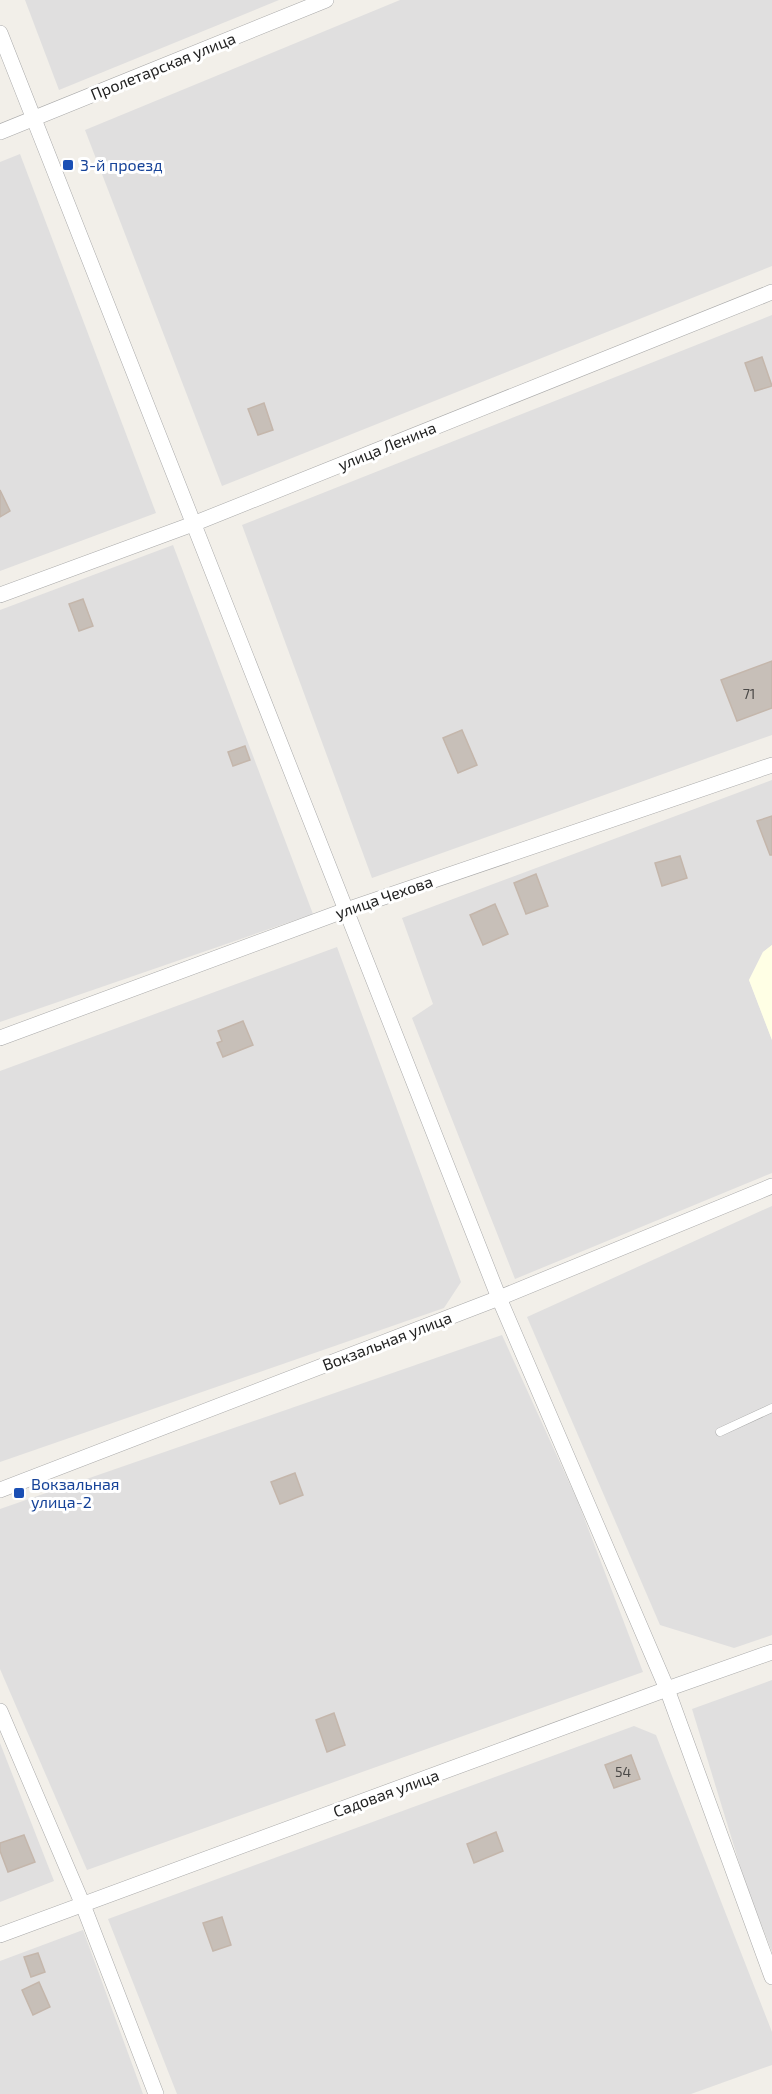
<svg xmlns="http://www.w3.org/2000/svg" width="772" height="2094" viewBox="0 0 772 2094" font-family="'Exo 2',sans-serif">
<style>
.residential{fill:#e0dfdf}
.education{fill:#ffffe5}
.building{fill:#c7bfb8;stroke:#c4b6ab;stroke-width:1.5}
.lines{fill:none;stroke-linecap:round;stroke-linejoin:round}
.lane-casing{stroke:#a9a9a9;stroke-width:9}
.street-casing{stroke:#a9a9a9;stroke-width:16}
.lane{stroke:#fff;stroke-width:8}
.street{stroke:#fff;stroke-width:15}
.transit-dot{fill:#1a4fb4;stroke:#fff;stroke-width:2}
.labels{text-anchor:middle;stroke-width:6;stroke-linejoin:round;paint-order:stroke}
.number-label{font-size:14px;fill:#4b4948}
.street-label{font-size:16px;fill:#222;stroke:#fff}
.transit-label{font-size:16px;fill:#164399;stroke:#fff;text-anchor:start}
</style>
<rect width="100%" height="100%" fill="#f2efe9"/>
<!-- residential -->
<g class="residential">
<polygon points="25,0 279,0 59,90"/>
<polygon points="400,0 772,0 772,266 222,486 85,130"/>
<polygon points="20,154 156,513 0,571 0,162"/>
<polygon points="772,315 772,735 372,878 242,525"/>
<polygon points="173,545 313,914 0,1022 0,610"/>
<polygon points="772,780 772,945 763,952 749,980 772,1040 772,1173 515,1279 412,1018 433,1004 402,918"/>
<polygon points="337,947 461,1282 444,1308 0,1462 0,1071"/>
<polygon points="772,1206 772,1635 734,1648 660,1625 527,1317"/>
<polygon points="502,1335 578,1502 643,1672 87,1870 0,1669 0,1509"/>
<polygon points="772,1680 772,1952 745,1882 692,1709"/>
<polygon points="634,1726 656,1735 772,2032 772,2065 691,2094 177,2094 108,1919"/>
<polygon points="0,1743 54,1881 0,1902"/>
<polygon points="83,1930 143,2094 0,2094 0,1961"/>
</g>
<!-- education -->
<polygon class="education" points="772,945 772,1040 749,980 763,952"/>
<!-- building -->
<g class="building">
<polygon points="762,357 772,386 755,391 745,363"/>
<polygon points="264,403 273,430 258,435 248,409"/>
<polygon points="0,490 10,511 0,517"/>
<polygon points="83,599 93,626 79,631 69,604"/>
<polygon points="772,661 772,708 737,721 721,680"/>
<polygon points="462,730 477,765 458,773 443,738"/>
<polygon points="245,746 250,760 233,766 228,752"/>
<polygon points="772,816 772,855 770,855 757,821"/>
<polygon points="680,856 687,878 662,886 655,863"/>
<polygon points="536,874 548,906 526,914 514,883"/>
<polygon points="495,904 508,934 483,945 470,915"/>
<polygon points="243,1021 253,1045 223,1057 217,1043 222,1041 218,1031"/>
<polygon points="295,1473 303,1495 280,1504 271,1482"/>
<polygon points="334,1713 345,1745 327,1752 316,1720"/>
<polygon points="631,1755 640,1779 614,1788 605,1765"/>
<polygon points="496,1832 503,1851 474,1863 467,1844"/>
<polygon points="24,1835 35,1862 8,1872 0,1851 0,1843"/>
<polygon points="222,1917 231,1945 213,1951 203,1923"/>
<polygon points="38,1953 45,1972 31,1977 24,1957"/>
<polygon points="39,1982 50,2007 33,2015 22,1990"/>
</g>
<g class="lines">
<!-- lane casing -->
<g class="lane-casing">
<polyline id="lane" points="720,1432 772,1408"/>
</g>
<!-- street casing -->
<g class="street-casing">
<g id="street">
<polyline points="0,33 499,1298 667,1689 772,1977"/>
<polyline points="0,132 326,0"/>
<polyline points="0,595 193,524 772,292"/>
<polyline points="0,1038 346,910 772,765"/>
<polyline points="0,1490 499,1298 772,1186"/>
<polyline points="0,1711 83,1905 156,2094"/>
<polyline points="0,1935 667,1689 772,1652"/>
</g>
</g>
<!-- lane -->
<use href="#lane" class="lane"/>
<!-- street -->
<use href="#street" class="street"/>
</g>
<!-- markers -->
<g class="transit-dot">
<rect x="62" y="159" width="12" height="12" rx="3"/>
<rect x="13" y="1487" width="12" height="12" rx="3"/>
</g>
<g class="labels">
<!-- number labels -->
<g class="number-label">
<text x="749" y="699">71</text>
<text x="623" y="1777">54</text>
</g>
<!-- street labels -->
<g class="street-label">
<text transform="translate(163 66) rotate(-22)" y="6">Пролетарская улица</text>
<text transform="translate(387 446) rotate(-22)" y="6">улица Ленина</text>
<text transform="translate(384 897) rotate(-19)" y="6">улица Чехова</text>
<text transform="translate(387 1341) rotate(-21)" y="6">Вокзальная улица</text>
<text transform="translate(386 1793) rotate(-20)" y="6">Садовая улица</text>
</g>
<!-- transit labels -->
<g class="transit-label">
<text x="80" y="171">3-й проезд</text>
<text x="31" y="1490">Вокзальная<tspan x="31" dy="18">улица-2</tspan></text>
</g>
</g>
</svg>
